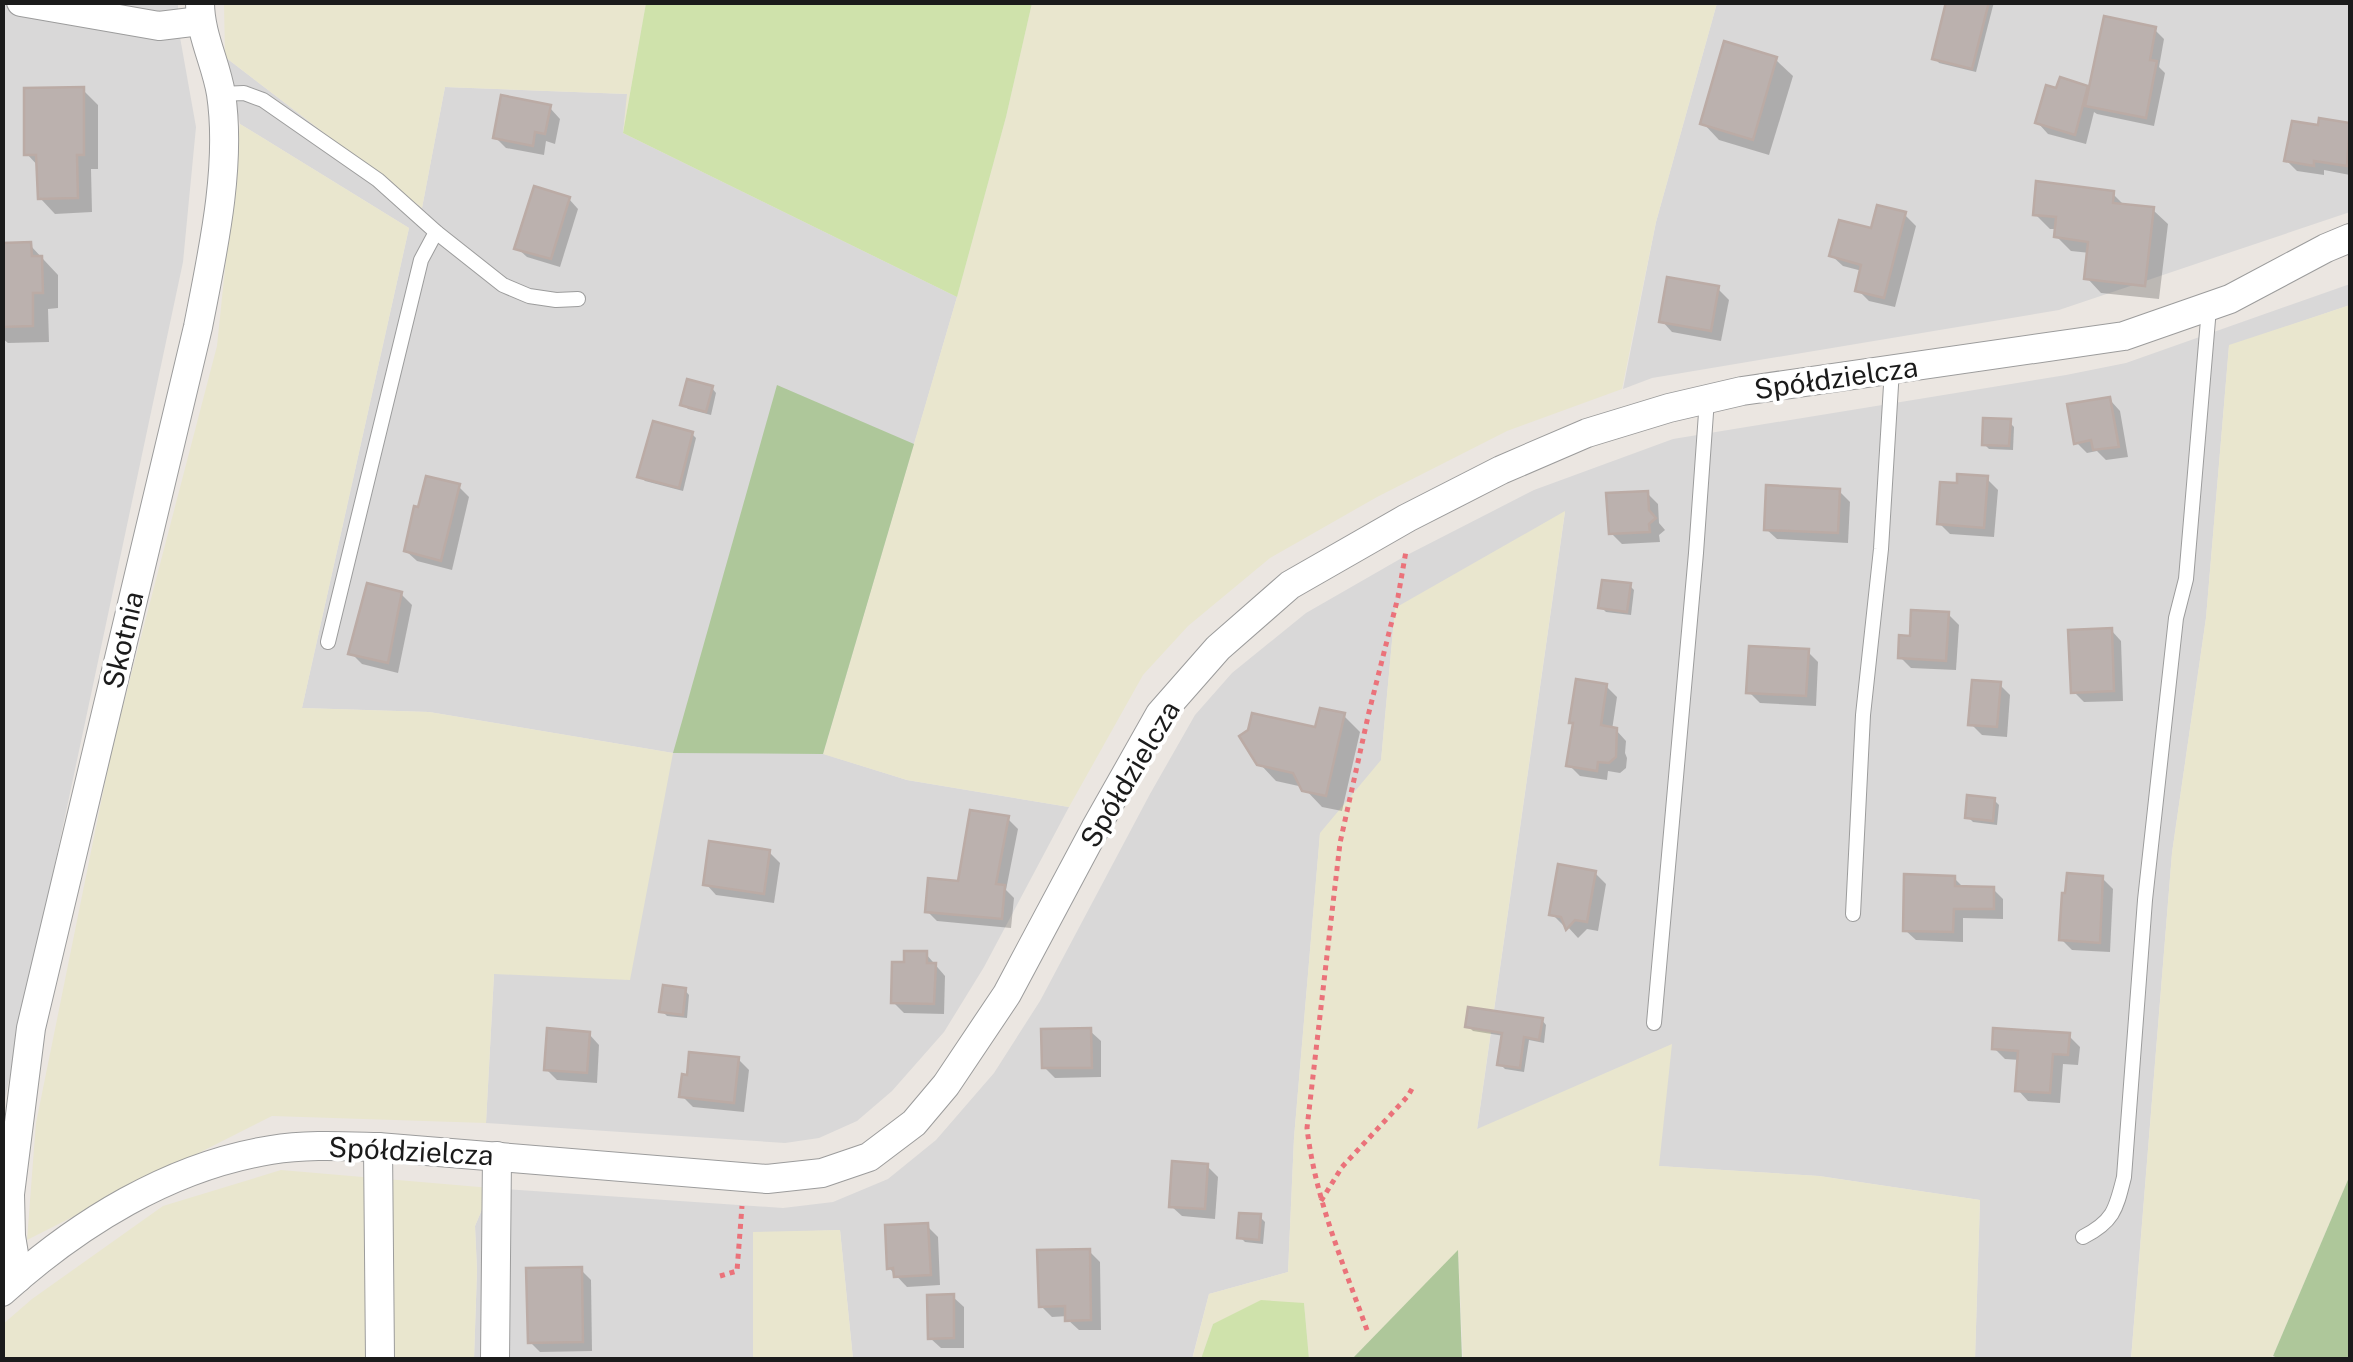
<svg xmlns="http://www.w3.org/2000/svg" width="2353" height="1362" viewBox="0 0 2353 1362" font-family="'Public Sans',sans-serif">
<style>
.residential{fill:#d9d8d8}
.farmland{fill:#e9e6ce}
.grass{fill:#cfe2ab}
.forest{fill:#aec79a}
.shadow{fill:#0003}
.building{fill:#bbb1ae;stroke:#bbaba5;stroke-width:2.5}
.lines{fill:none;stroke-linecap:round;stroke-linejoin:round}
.lane-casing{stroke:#9c9c9c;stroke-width:16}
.street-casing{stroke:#9c9c9c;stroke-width:30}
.path{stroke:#eb727a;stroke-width:5;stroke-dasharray:5 5;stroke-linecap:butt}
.lane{stroke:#fff;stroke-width:14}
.street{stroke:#fff;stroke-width:28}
.labels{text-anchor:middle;stroke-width:8;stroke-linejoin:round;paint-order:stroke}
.street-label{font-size:28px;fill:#1b1b1b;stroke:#fff}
</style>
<rect width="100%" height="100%" fill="#ebe6e1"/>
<!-- residential -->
<g class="residential">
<polygon points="3,3 178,3 178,26 196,127 183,262 3,1108"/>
<polygon points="1717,3 2350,3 2350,212 2059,310 1652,378 1623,389 1656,222"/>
<polygon points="225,57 422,208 445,87 628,94 623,133 957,297 824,754 907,780 1069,807 984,967 944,1032 892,1091 857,1121 819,1138 785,1143 486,1123 494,974 673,753 429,712 302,708 409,228 240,124"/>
<polygon points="2350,284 2350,305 2229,346 2206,618 2172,853 2131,1359 1975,1359 1980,1200 1819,1176 1658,1166 1671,1045 1477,1130 1565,512 1395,609 1381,761 1320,834 1294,1138 1288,1272 1209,1294 1192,1359 853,1359 840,1230 753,1233 753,1359 474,1360 477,1270 475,1226 491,1188 783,1208 833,1202 888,1179 936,1140 994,1073 1040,1001 1150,794 1195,715 1232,673 1306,613 1407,555 1534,490 1673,439 2066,375 2126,363"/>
</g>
<!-- farmland -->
<g class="farmland">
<polygon points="224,3 646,3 623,133 627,94 445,87 422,208 225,57"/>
<polygon points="1032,3 1717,3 1656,222 1622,389 1507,431 1377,497 1270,558 1188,626 1143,675 1069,807 907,780 823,754 957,297 1006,117"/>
<polygon points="240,124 409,228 302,708 429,712 673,753 630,980 494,974 486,1123 272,1116 27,1240 36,1123 112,748 217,346"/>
<polygon points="2350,305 2350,1175 2273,1356 2265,1360 2131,1360 2172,853 2206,618 2229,345"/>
<polygon points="1565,511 1477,1129 1672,1044 1659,1166 1819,1176 1980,1200 1975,1359 1463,1359 1458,1251 1352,1359 1309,1359 1304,1303 1213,1324 1201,1359 1192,1360 1209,1294 1288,1272 1294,1138 1320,833 1381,760 1395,608"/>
<polygon points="281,1170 491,1188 475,1226 477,1270 474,1359 3,1359 2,1325 32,1299 163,1206"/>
<polygon points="840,1230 853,1359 753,1359 753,1232"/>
</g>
<!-- grass -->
<g class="grass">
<polygon points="646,3 1032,3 1006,117 957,297 623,133"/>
<polygon points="1261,1300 1304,1303 1309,1359 1201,1359 1213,1324"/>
</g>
<!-- forest -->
<g class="forest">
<polygon points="777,385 914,444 823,754 673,753"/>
<polygon points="2350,1175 2350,1359 2280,1359 2273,1356"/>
<polygon points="1458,1250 1462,1359 1352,1359"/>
</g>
<!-- shadow -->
<g class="shadow">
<polygon points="1949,2 1994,2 1976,72 1939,63 1935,58"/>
<polygon points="2155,30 2164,39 2159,67 2165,73 2154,126 2097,114 2094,112 2086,144 2048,134 2038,123 2057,91 2087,88 2090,92"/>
<polygon points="1776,60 1793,76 1769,155 1719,140 1703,123"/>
<polygon points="83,90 98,105 98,169 91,169 92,212 55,214 40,198 39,167 27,154"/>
<polygon points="550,108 560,119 555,144 546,141 544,155 506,148 495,137"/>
<polygon points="2321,121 2350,126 2350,175 2324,170 2324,175 2297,171 2286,160 2320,128"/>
<polygon points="2113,194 2126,207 2153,210 2168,224 2159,299 2101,293 2087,278 2090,253 2071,251 2056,236 2057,229 2050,229 2035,214"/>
<polygon points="569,199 578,209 560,267 527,257 517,248"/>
<polygon points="1905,215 1916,226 1895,307 1869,301 1858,290 1862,271 1843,266 1832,256 1873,231"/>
<polygon points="2,245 30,245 58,275 58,308 48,309 49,342 8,343 2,338"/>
<polygon points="1718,289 1729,300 1721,341 1672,332 1662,321"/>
<polygon points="712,388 716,393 711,415 688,409 683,404"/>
<polygon points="2110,400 2120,411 2128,457 2106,460 2097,451 2087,453 2076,442"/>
<polygon points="2009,422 2014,427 2013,450 1989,449 1984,444"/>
<polygon points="692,434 696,438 683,491 645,481 640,476"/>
<polygon points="1987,479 1998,490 1994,537 1950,534 1939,523 1959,485"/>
<polygon points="458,486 469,497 452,570 417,561 406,551"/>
<polygon points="1839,491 1850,502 1848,543 1777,539 1766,529"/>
<polygon points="1647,493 1658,504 1659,523 1665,530 1659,535 1660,542 1622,544 1611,533"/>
<polygon points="1630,586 1634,590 1631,615 1606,612 1601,607"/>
<polygon points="401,594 412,605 398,673 362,664 351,653"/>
<polygon points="1948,614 1959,625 1956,670 1911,668 1900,657"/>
<polygon points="2111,630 2121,641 2123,701 2084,702 2074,692"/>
<polygon points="1808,652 1818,662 1816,706 1760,703 1749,692"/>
<polygon points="2000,685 2010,695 2007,737 1982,735 1971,724"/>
<polygon points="1606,686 1617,697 1612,730 1616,730 1626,741 1625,753 1627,758 1626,768 1620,773 1608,771 1607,780 1580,776 1569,765 1575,725 1572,722"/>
<polygon points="1344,716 1360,732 1342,811 1322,807 1303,787 1276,781 1259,763"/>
<polygon points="1994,800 1999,805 1997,825 1973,822 1968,817"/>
<polygon points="1008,819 1018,829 1006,890 1014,898 1011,928 937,921 927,911 960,884"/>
<polygon points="769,852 780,863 774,903 716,895 706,884"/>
<polygon points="1595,873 1606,884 1598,931 1587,929 1578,938 1567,926 1563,925 1552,914"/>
<polygon points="1954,878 1965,889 1993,889 2003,899 2003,919 1963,918 1963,942 1916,940 1905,930"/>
<polygon points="2102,878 2113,889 2110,952 2072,950 2061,939"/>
<polygon points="926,954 945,976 944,1014 904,1013 893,1002 907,965"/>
<polygon points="685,990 689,995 687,1018 667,1016 662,1011"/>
<polygon points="1542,1020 1546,1025 1544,1043 1529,1040 1524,1072 1505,1069 1500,1064 1504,1036 1473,1031 1468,1026"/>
<polygon points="1090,1031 1101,1041 1101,1077 1055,1078 1044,1067"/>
<polygon points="589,1034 599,1045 597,1083 557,1080 546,1069"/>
<polygon points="2069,1036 2080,1047 2078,1065 2063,1064 2060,1103 2028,1101 2018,1090 2020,1060 2005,1059 1994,1048"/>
<polygon points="738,1059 749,1070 744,1112 693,1107 682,1096"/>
<polygon points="1207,1166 1218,1177 1215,1219 1182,1216 1171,1206"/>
<polygon points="1260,1217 1265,1222 1263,1244 1245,1242 1240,1237"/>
<polygon points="927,1226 938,1237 940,1285 907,1287 889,1268"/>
<polygon points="1089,1251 1100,1262 1101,1330 1079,1330 1068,1320 1068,1316 1052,1317 1041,1306"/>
<polygon points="581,1270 591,1280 592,1351 540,1352 530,1342"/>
<polygon points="953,1297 964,1307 964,1348 941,1348 930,1338"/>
</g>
<!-- building -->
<g class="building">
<polygon points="1946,2 1989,2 1972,69 1932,59"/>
<polygon points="2104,16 2156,27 2150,60 2157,61 2146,118 2085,106"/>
<polygon points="1724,41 1777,57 1753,140 1700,124"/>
<polygon points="2060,77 2088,86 2075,135 2035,123 2046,85 2056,88"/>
<polygon points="84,87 84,155 77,155 78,198 38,199 36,155 24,155 24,88"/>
<polygon points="501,95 551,105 545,134 535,132 533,146 493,138"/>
<polygon points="2319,118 2350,123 2347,166 2314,161 2314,166 2284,161 2292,121 2318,125"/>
<polygon points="2036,181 2114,191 2113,203 2154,207 2145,286 2084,279 2088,242 2054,237 2056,217 2033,215"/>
<polygon points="534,186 570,197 551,259 514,249"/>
<polygon points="1877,205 1906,212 1884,298 1855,291 1861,265 1829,256 1839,220 1871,228"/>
<polygon points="31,242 32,256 42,256 43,293 33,293 33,326 2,327 2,243"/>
<polygon points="1667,277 1719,286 1711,331 1659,322"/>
<polygon points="687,379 713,386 706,412 680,405"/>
<polygon points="2110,397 2119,447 2093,450 2091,440 2074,444 2067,404"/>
<polygon points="1983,418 2011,419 2009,446 1982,445"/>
<polygon points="653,421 693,432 679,488 637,477"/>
<polygon points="1957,474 1988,476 1984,528 1937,524 1940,482 1957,483"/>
<polygon points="426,476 460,484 441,561 404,551 414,506 418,507"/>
<polygon points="1766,485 1840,489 1838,533 1764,530"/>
<polygon points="1648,491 1649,510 1656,518 1649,524 1650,532 1609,534 1606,493"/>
<polygon points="1602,580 1631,583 1627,612 1598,608"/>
<polygon points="367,583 402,592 388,663 348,654"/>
<polygon points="1911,610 1949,612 1946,661 1898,658 1899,635 1910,636"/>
<polygon points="2112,628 2114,691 2071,693 2068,630"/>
<polygon points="1749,646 1809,649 1806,696 1746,693"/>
<polygon points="1576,679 1607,684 1601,725 1617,728 1616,757 1609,763 1598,762 1597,771 1566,766 1573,723 1569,723"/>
<polygon points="1972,680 2001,682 1997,727 1968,725"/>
<polygon points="1320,708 1345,713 1326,796 1302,791 1293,773 1257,765 1239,736 1248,730 1252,713 1315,727"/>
<polygon points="1967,795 1995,798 1993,821 1965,818"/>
<polygon points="970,810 1009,816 996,884 1005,885 1002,919 925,912 928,878 958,881"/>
<polygon points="709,841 770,850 764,894 703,885"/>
<polygon points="1558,864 1596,871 1587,922 1575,920 1566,930 1561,917 1549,915"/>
<polygon points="2067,873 2103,876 2100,943 2059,940 2062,893 2065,893"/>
<polygon points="1904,874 1955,876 1955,886 1994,887 1994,909 1954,909 1953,932 1903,931"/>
<polygon points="904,951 927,951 927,963 936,963 934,1004 891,1003 892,962 904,962"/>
<polygon points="663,985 686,988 683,1015 659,1012"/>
<polygon points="1468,1007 1543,1018 1539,1040 1524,1037 1520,1068 1497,1065 1502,1033 1465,1027"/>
<polygon points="547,1028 590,1032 587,1073 544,1070"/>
<polygon points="1091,1028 1092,1068 1042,1068 1041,1029"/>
<polygon points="1993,1028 2070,1033 2068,1055 2053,1054 2050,1093 2015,1091 2018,1051 1992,1049"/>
<polygon points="689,1052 739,1057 734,1103 679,1097 682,1074 687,1075"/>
<polygon points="1172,1161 1208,1164 1205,1209 1169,1207"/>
<polygon points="1239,1213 1261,1214 1259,1240 1237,1238"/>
<polygon points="928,1223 931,1275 894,1277 893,1268 887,1269 885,1225"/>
<polygon points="1090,1249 1091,1320 1065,1321 1065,1306 1039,1307 1037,1250"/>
<polygon points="582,1267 583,1342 528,1343 526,1268"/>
<polygon points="954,1294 954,1338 928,1339 927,1295"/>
</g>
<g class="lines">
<!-- lane casing -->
<g class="lane-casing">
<g id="lane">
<polyline points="221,94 244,93 263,100 378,180 436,232 503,285 529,296 556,300 578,299"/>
<polyline points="328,642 421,260 436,232"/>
<polyline points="1853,914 1863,715 1881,549 1892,369"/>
<polyline points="1654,1023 1696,553 1707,399"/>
<path d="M 2083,1237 C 2114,1221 2116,1209 2124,1177 L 2145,900 L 2176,618 L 2186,579 L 2209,308"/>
</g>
</g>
<!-- street casing -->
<g class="street-casing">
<g id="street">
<polyline points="21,2 159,26 200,21"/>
<polyline points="378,1147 380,1360"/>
<path d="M 18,1278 L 11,1236 L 10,1194 L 31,1028 L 198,327 C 212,255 232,167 221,94 C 216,63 200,35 200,2"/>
<path d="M 2,1292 C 77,1224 170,1166 271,1150 C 306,1144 342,1146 378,1147 L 767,1179 L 822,1173 L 869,1157 L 914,1123 L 946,1085 L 1007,994 L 1095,829 L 1160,714 L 1218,648 L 1290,585 L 1407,518 L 1501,470 L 1587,433 L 1669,408 L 1742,391 L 2124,336 L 2230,299 L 2326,248 L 2350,238"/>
<polyline points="495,1360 497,1156"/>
</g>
</g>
<!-- path -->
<g class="path">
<polyline points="1321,1201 1342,1167 1408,1096 1414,1085"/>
<polyline points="720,1276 737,1271 742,1206"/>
<path d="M 1367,1330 C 1343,1263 1315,1198 1307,1128 L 1340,843 L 1369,712 L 1398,597 L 1406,551"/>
</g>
<!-- lane -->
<use href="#lane" class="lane"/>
<!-- street -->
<use href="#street" class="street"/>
</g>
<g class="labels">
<!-- street labels -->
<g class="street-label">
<text transform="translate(1836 378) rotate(-8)" y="10">Spółdzielcza</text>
<text transform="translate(123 640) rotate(-77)" y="10">Skotnia</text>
<text transform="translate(1130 774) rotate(-59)" y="10">Spółdzielcza</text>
<text transform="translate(411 1151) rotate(3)" y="10">Spółdzielcza</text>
</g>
</g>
<!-- border -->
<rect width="2353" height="1362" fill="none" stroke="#1b1b1b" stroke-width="10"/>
</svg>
